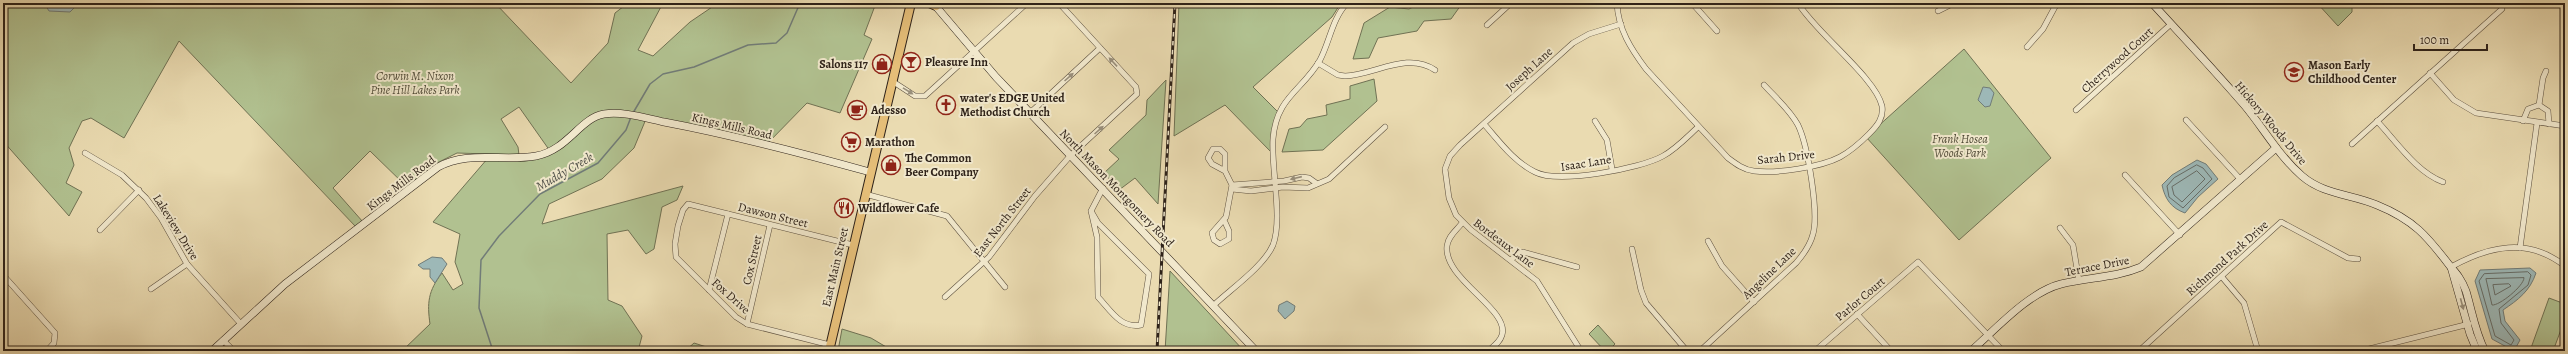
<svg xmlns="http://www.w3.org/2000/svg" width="2568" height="354" viewBox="0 0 2568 354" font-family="Alegreya,serif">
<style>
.green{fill:#b1c190;stroke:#707254}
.water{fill:#9db8b7;stroke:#717c78}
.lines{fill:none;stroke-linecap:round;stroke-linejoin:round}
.shore{stroke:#666d68;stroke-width:1}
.stream{stroke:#717c78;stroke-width:1.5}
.street-casing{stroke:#5d503f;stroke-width:6}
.secondary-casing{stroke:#2e2219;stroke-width:8}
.primary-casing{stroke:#2e2219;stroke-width:10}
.street{stroke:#f1e8cc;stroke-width:5}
.secondary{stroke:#f1e8cc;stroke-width:7}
.primary{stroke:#e5be78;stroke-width:8}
.rail-casing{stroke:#2e2219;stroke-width:3}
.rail{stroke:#f1e8cc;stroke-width:1.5;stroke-dasharray:4.5;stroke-linecap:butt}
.oneway{fill:#998f7b}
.labels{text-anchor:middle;stroke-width:4;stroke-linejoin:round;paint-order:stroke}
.street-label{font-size:12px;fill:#2e2219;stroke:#f1e8cc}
.poi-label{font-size:12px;font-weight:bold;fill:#2e2219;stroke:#f1e8cc;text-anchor:start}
.park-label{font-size:12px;font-style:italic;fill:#4f4a37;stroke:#f1e8cc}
.water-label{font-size:13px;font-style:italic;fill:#4f4f48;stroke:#f1e8cc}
</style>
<rect width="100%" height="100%" fill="#eadbb1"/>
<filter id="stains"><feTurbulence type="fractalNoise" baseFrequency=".005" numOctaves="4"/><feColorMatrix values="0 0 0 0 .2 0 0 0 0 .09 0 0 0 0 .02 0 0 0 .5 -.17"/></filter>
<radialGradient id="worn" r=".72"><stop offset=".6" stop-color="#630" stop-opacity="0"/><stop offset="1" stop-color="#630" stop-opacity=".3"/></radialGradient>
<!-- green -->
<g class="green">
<path d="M 3,3 L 495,3 L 571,83 L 608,43 L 615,13 L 628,3 L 663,3 L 638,50 L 653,56 L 690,22 L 718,3 L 876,3 L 864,35 L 872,39 L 840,113 L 807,103 L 766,145 L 646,119 L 634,148 L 602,179 L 549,204 L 542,224 L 683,186 L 677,200 L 662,207 L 654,249 L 646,254 L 628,230 L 607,234 L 608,300 L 622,306 L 642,336 L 638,351 L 402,351 L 430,324 C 427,303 428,291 442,273 L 453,290 L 463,284 L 455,262 L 460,234 L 433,222 L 488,158 L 520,157 L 550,151 L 519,107 L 501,119 L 518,147 L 519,155 L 457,153 L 433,165 L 407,187 L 370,151 L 333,188 L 363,222 L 356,227 L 179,41 L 124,138 L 91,118 L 82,121 L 69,148 L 74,165 L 66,183 L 82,192 L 69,216 L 3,141 L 6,128 L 3,124 Z"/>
<polygon points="1179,3 1348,3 1343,8 1339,6 1332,17 1253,87 1279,113 1272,153 1225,105 1174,136"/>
<polygon points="1421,3 1461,5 1451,19 1424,21 1417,31 1378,38 1369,58 1353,59 1364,23 1390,7 1409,9"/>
<polygon points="2317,3 2352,3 2352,12 2338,26"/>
<polygon points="1964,49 2051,158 1959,240 1866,137"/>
<polygon points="1374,79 1377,101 1323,150 1282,152 1289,129 1300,127 1307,119 1327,115 1326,105 1350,99 1350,86"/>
<polygon points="1166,80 1158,204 1135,178 1119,190 1104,173 1119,159 1109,150 1146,115 1147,100"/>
<polygon points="1170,271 1244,351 1165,351"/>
<polygon points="2549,298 2565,304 2565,319 2553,351 2539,351 2531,348"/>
<polygon points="1598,325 1615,344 1608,351 1605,351 1589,334"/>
<polygon points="842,329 871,338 893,351 838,351"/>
<polygon points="694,343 719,351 685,351"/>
</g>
<!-- water -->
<g class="water">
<polygon points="44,3 79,3 70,12 49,11"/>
<polygon points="1983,87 1990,88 1994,93 1990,106 1985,107 1978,100"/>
<path d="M 2197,160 L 2206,164 L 2218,179 L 2198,197 L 2185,213 C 2171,208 2165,199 2162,185 L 2172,175 Z"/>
<polygon points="432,257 442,258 447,264 435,283 430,277 430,269 423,269 418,265"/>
<path d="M 2530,268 L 2536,273 C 2530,291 2518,300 2503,310 L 2505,321 L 2520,340 L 2514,351 L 2492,339 L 2475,281 L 2480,270 Z"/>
<polygon points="1287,301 1295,306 1294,311 1285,319 1278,311 1279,305"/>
</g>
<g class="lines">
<!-- shore -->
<g class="shore">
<polygon points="2197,165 2203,168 2212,179 2183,208 2169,197 2167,186 2174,178"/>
<polygon points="2197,171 2205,179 2182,202 2174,195 2172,187"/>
<polygon points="2528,272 2531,275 2528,285 2499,309 2501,323 2514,340 2511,345 2495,336 2479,281 2484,274"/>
<path d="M 2524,278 C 2524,286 2499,306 2492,305 L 2486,279 Z"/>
<polygon points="2509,284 2511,286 2495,295 2493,285"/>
</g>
<!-- stream -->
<g class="stream">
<polyline points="633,113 650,84 663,74 694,67 748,45 776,43 787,33 800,3"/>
<polyline points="493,351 479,308 481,260 499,236 540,194 598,163 626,130 631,117"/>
</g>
<!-- street casing -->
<g class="street-casing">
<g id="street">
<path d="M 1617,3 C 1618,29 1631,49 1646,69 L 1728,158 C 1736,164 1744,170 1754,171 C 1776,174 1821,167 1840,157 C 1851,151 1860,143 1869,134 C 1877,126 1884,118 1882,106 C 1876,78 1815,32 1798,3"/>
<polyline points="1692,3 1717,31"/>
<polyline points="1938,11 1954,3"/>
<polyline points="1487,25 1511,3"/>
<polyline points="2027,47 2043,29 2057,3"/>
<path d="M 1318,63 L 1338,75 L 1345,76 C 1375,75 1407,51 1435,70"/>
<polyline points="2430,73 2454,100 2476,113 2565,126"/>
<polyline points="892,81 915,96 925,96 1027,3"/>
<polyline points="2539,105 2543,78 2546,71"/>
<polyline points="2076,110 2171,24"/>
<polyline points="1030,113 1100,48"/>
<polyline points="2186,120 2241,180"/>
<polyline points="1595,121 1607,140 1612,169"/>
<path d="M 2377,121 C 2396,141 2416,172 2443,182"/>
<polyline points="2523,121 2528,109 2539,105 2548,111 2549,124"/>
<path d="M 1484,124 C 1499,141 1514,162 1535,172 C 1558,184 1640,169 1663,156 C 1676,149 1687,137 1698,127"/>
<polyline points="2352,144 2502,9"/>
<polyline points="85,153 122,175 146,198 161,218 187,264 241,324"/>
<polyline points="2125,175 2180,235"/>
<polyline points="1232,185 1284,181 1302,177 1309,178 1316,183"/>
<polyline points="1232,189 1251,191 1283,187 1308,188 1329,179 1385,127"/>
<polyline points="865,194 947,216 1005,287"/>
<path d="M 1091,211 L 1098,223 L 1149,274 L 1141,325 C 1121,329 1111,311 1098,297 L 1097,237 L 1091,211 L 1103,188"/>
<polyline points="1224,220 1229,231 1229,239 1220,244 1214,240 1212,233 1226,217 1232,185 1225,171 1212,164 1208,158 1213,149 1220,149 1225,154 1225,171"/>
<path d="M 1462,223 C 1457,230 1448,236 1447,246 C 1443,279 1510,309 1502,335 C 1500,342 1494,346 1488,351"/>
<polyline points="2060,228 2073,245 2079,281"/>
<polyline points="100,230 139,190"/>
<polyline points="1708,241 1722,266 1754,302"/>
<polyline points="2520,248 2537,123"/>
<polyline points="1632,249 1641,290 1646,303 1687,351"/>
<polyline points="1511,260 1517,254 1523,252 1577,267"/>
<path d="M 2451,267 C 2489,246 2528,237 2565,266"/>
<polyline points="3,275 55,333 54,343 47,351"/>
<polyline points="2222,277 2244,303 2258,351"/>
<polyline points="151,289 187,264"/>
<polyline points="709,290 728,214"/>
<polyline points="945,297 989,257 1035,196 1070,156 1137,94 1136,87 1059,3"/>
<path d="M 1214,305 C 1231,289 1264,266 1273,245 C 1283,219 1271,169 1273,139 C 1276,97 1303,90 1320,60 C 1330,41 1332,19 1347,3"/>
<polyline points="1857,314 1891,351"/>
<polyline points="747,324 770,225"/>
<polyline points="223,340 234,351"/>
<polyline points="830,345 747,324 736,317 676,257 675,244 678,226 683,210 688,204 853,245"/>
<polyline points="1581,351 1537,281 1471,230 1456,215 1449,198 1445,169 1450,156 1460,145 1573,43 1589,34 1621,24"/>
<path d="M 1700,351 L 1796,263 C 1803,255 1810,246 1813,234 C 1819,213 1808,146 1798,125 C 1790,110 1776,98 1764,85"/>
<polyline points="1815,351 1918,262 2003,351"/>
<polyline points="2139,351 2281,222 2348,258 2358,259"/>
<polyline points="2361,351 2469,324"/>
</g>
</g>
<!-- secondary casing -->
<g class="secondary-casing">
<g id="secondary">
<polyline points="933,3 996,77 1256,351"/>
<path d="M 2152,3 C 2183,37 2215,71 2245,106 C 2264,129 2279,156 2302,176 C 2324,195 2352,194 2377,205 C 2414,220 2427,236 2450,266 C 2457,274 2462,280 2466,291 C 2472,311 2475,332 2485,351"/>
<polyline points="2451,267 2470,334 2477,351"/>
<path d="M 212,351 L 285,284 L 438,167 C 468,150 503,162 536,156 C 568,150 580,118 604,114 C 623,111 645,118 664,122 C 733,135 802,153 870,172"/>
<path d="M 1971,351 C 1996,329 2029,292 2061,284 C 2088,277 2115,278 2141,267 L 2276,148"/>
</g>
</g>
<!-- primary casing -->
<g class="primary-casing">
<g id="primary">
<polyline points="929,3 936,6"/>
<polyline points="829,351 911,3"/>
</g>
</g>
<!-- street -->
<use href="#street" class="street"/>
<!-- secondary -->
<use href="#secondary" class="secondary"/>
<!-- primary -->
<use href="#primary" class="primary"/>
<!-- rail casing -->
<g class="rail-casing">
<polyline id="rail" points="1157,351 1175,3"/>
</g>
<!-- rail -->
<use href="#rail" class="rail"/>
</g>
<!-- one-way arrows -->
<defs><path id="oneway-solid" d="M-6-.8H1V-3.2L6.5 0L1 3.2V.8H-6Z"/></defs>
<g class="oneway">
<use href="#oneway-solid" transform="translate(1113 62) rotate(-133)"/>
<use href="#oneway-solid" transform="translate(1069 77) rotate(-42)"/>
<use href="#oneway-solid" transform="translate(908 91) rotate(32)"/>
<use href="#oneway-solid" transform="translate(1099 130) rotate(-42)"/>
<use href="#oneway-solid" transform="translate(1296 178) rotate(167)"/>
<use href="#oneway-solid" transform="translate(2462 304) rotate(75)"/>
</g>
<!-- icons -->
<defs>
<g id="bar-ring" transform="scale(1)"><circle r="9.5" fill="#f1e8cc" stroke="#8f2418" stroke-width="1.5"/><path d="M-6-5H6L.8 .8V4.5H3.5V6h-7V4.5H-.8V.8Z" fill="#8f2418"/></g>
<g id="shop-ring" transform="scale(1)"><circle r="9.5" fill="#f1e8cc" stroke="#8f2418" stroke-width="1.5"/><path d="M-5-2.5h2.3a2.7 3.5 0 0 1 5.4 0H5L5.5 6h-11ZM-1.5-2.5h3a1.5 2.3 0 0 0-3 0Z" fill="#8f2418"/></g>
<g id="school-ring" transform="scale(1)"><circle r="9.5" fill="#f1e8cc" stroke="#8f2418" stroke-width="1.5"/><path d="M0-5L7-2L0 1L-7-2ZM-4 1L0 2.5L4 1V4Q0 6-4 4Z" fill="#8f2418"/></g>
<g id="church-ring" transform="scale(1)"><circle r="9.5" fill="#f1e8cc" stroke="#8f2418" stroke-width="1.5"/><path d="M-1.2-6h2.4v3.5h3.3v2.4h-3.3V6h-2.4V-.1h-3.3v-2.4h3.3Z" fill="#8f2418"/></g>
<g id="cafe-ring" transform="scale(1)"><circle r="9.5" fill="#f1e8cc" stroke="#8f2418" stroke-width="1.5"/><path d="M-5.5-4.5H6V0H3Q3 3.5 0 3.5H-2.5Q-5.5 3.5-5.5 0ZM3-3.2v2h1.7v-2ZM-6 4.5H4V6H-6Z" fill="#8f2418"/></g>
<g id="supermarket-ring" transform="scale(1)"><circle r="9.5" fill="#f1e8cc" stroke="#8f2418" stroke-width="1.5"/><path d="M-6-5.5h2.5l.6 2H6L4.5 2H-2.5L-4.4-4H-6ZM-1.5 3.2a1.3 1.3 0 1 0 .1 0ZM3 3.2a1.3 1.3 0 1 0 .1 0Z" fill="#8f2418"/></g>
<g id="restaurant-ring" transform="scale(1)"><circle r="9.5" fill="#f1e8cc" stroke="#8f2418" stroke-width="1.5"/><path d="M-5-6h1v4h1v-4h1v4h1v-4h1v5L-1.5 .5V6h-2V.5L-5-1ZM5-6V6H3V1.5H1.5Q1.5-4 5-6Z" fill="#8f2418"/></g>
</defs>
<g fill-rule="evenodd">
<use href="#bar-ring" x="911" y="62"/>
<use href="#shop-ring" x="882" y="64"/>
<use href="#school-ring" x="2294" y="72"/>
<use href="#church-ring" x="946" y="105"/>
<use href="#cafe-ring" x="857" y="110"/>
<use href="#supermarket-ring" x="851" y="142"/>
<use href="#shop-ring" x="891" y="165"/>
<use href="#restaurant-ring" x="844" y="208"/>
</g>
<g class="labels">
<!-- street labels -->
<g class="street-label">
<text transform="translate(2117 60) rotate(-42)" y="4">Cherrywood Court</text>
<text transform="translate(1529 69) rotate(-42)" y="4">Joseph Lane</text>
<text transform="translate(2271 123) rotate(50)" y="4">Hickory Woods Drive</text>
<text transform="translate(732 126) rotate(13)" y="4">Kings Mills Road</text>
<text transform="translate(1786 157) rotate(-6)" y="4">Sarah Drive</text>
<text transform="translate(1586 163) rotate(-9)" y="4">Isaac Lane</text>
<text transform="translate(401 183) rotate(-37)" y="4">Kings Mills Road</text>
<text transform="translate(1117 188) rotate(46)" y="4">North Mason Montgomery Road</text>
<text transform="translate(773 215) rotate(14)" y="4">Dawson Street</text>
<text transform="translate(1002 222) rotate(-52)" y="4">East North Street</text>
<text transform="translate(176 227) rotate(58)" y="4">Lakeview Drive</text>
<text transform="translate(1504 243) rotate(37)" y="4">Bordeaux Lane</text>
<text transform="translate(2227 258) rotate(-42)" y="4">Richmond Park Drive</text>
<text transform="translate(752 260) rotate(-77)" y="4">Cox Street</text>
<text transform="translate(2097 266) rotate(-11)" y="4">Terrace Drive</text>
<text transform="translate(835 267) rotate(-77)" y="4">East Main Street</text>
<text transform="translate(1769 273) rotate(-44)" y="4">Angeline Lane</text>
<text transform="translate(731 296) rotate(42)" y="4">Fox Drive</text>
<text transform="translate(1860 299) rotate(-40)" y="4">Parlor Court</text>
</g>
<!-- poi labels -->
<g class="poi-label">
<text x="925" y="66">Pleasure Inn</text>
<text x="868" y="68" text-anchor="end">Salons 117</text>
<text x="2308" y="69">Mason Early<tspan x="2308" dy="14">Childhood Center</tspan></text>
<text x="960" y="102">water's EDGE United<tspan x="960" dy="14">Methodist Church</tspan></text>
<text x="871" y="114">Adesso</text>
<text x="865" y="146">Marathon</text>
<text x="905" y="162">The Common<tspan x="905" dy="14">Beer Company</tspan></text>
<text x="858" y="212">Wildflower Cafe</text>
</g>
<!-- park labels -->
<g class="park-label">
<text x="415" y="80">Corwin M. Nixon<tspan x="415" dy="14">Pine Hill Lakes Park</tspan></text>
<text x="1960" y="143">Frank Hosea<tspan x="1960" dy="14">Woods Park</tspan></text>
</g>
<!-- water labels -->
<g class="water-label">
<text transform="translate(564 171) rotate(-30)" y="5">Muddy Creek</text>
</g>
</g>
<!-- margin -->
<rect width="2568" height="354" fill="none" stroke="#eadbb1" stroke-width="16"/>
<rect x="4" y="4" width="2560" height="346" fill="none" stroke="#2e2219" stroke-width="2"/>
<rect x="8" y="8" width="2552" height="338" fill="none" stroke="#2e2219"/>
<!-- scale -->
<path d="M2414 44v6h73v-6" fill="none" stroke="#2e2219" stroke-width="2"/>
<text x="2420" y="44" font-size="12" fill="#2e2219" stroke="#f1e8cc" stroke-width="3" paint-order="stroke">100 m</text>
<rect width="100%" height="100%" filter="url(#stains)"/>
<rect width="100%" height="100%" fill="url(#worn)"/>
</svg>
